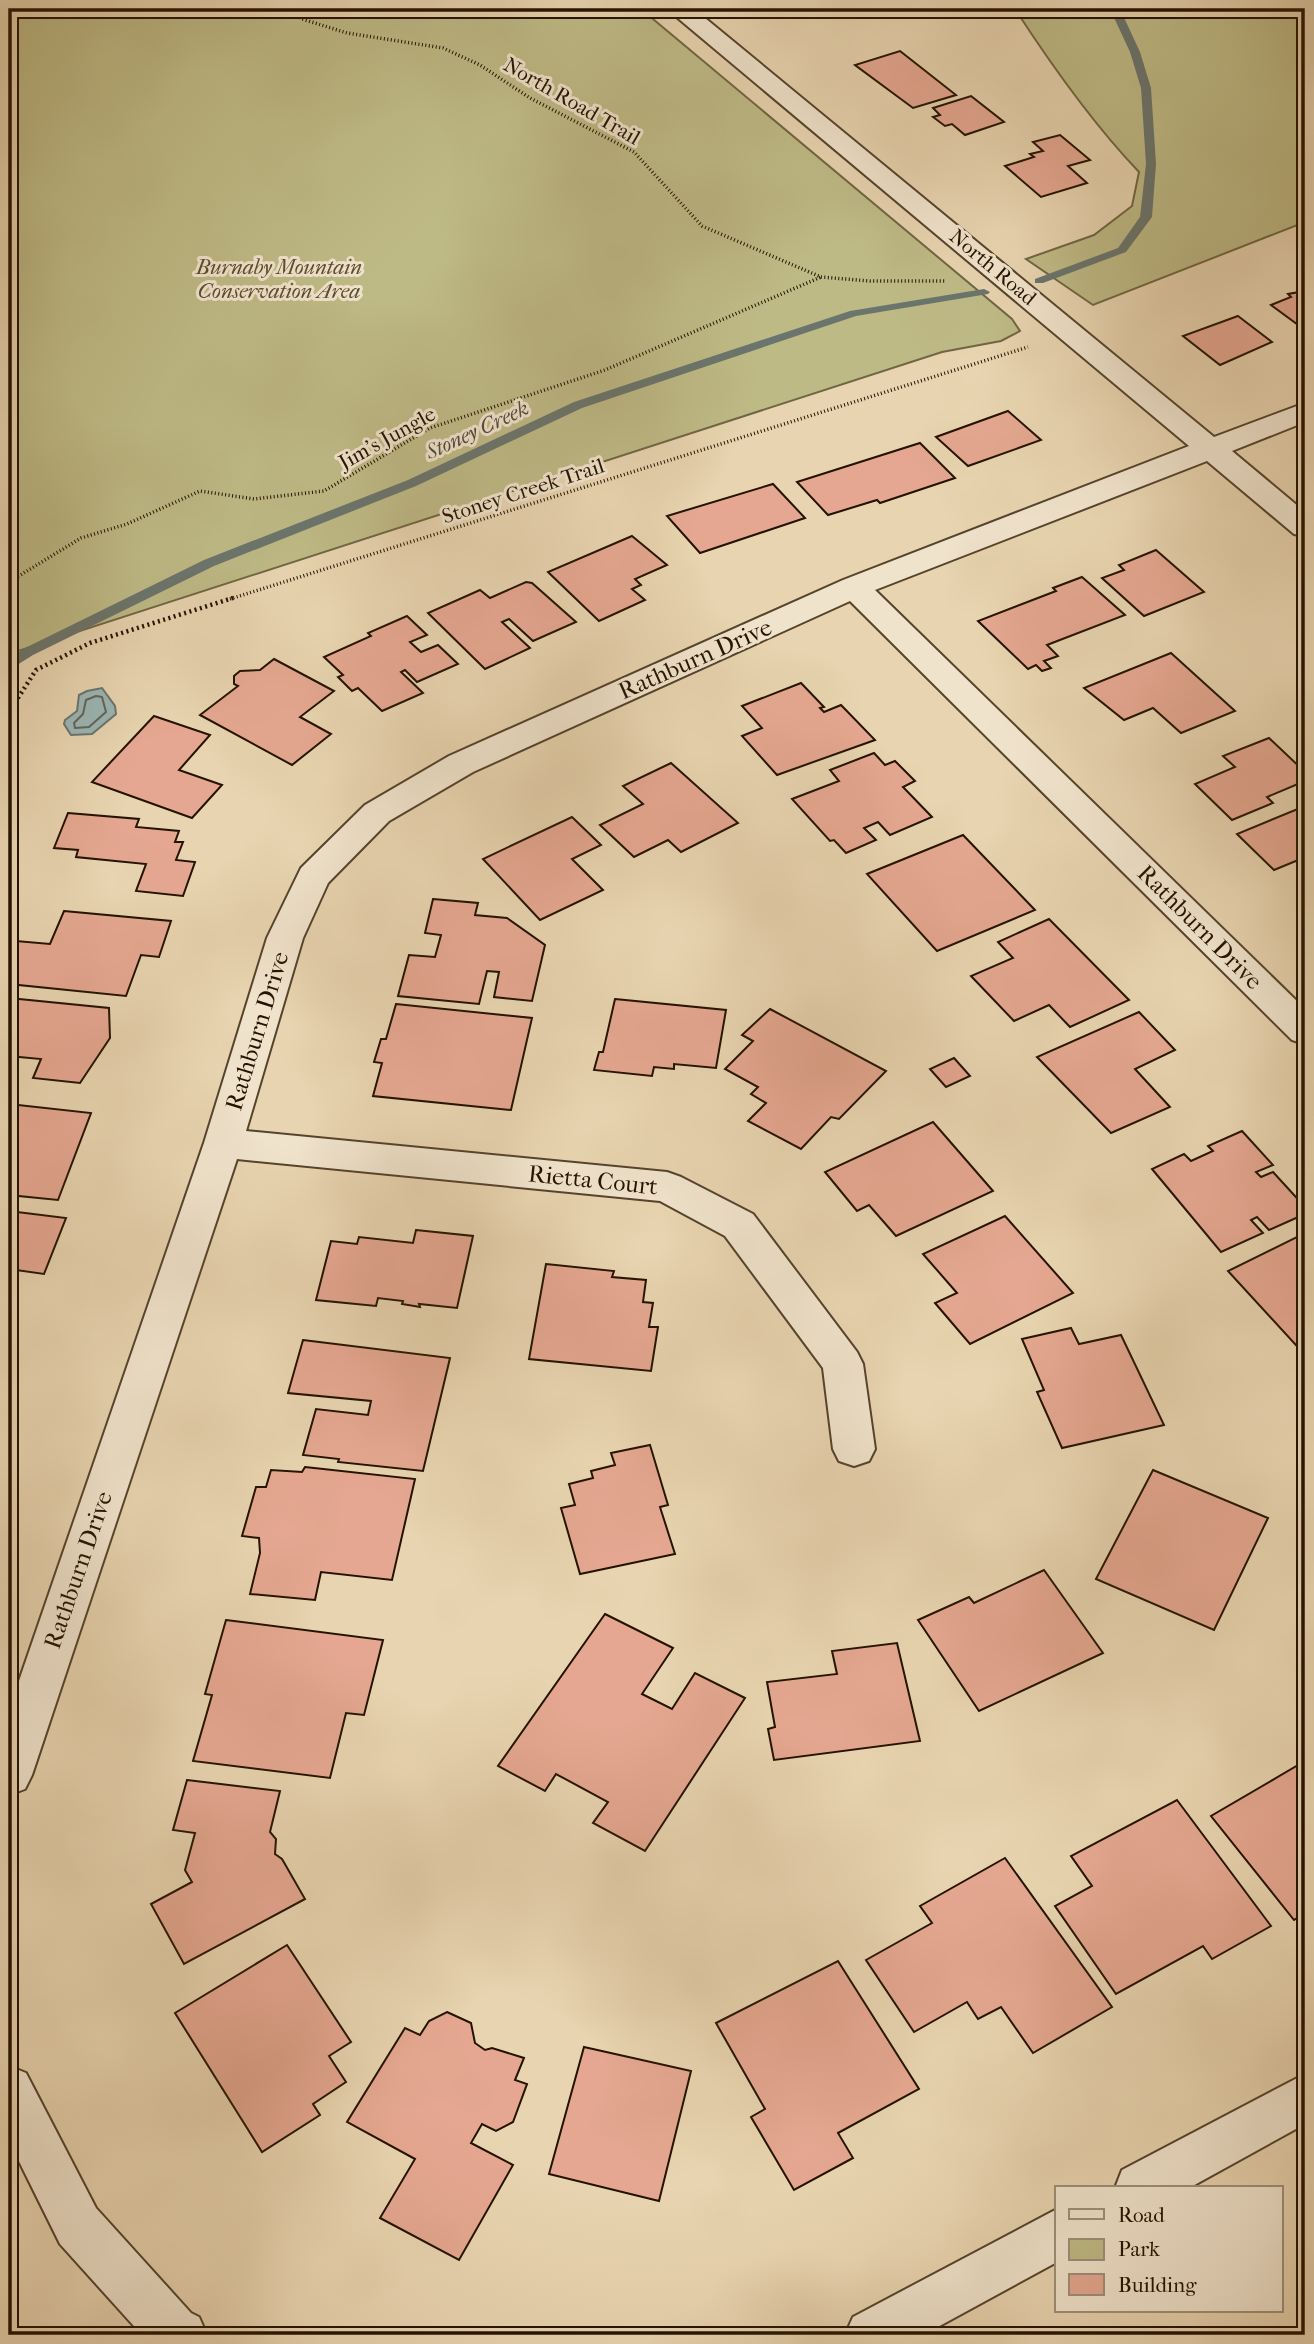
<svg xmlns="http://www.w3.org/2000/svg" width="1314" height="2344" viewBox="0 0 1314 2344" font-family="'IM FELL French Canon',serif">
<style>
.green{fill:#beba86;stroke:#716643;stroke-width:2}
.water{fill:#9bb6b5;stroke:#6b756d;stroke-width:2}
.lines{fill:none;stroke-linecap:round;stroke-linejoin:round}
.shore{stroke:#60645a;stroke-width:2}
.stream{fill:#6b756d;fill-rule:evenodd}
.building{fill:#e5a791;stroke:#241300;stroke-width:2}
.minor-casing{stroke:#55432c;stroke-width:4}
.path-far1{stroke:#241300;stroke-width:3.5;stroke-dasharray:1 2.5;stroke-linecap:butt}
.path{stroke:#241300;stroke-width:4.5;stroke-dasharray:2 3.5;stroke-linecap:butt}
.minor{fill:#f0e3cc;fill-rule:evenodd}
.labels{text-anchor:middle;stroke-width:6;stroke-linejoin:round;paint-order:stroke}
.far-street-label{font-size:21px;fill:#241300;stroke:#f0e3cc}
.far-park-label{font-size:21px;font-style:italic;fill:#5a4d2f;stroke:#f0e3cc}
.far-water-label{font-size:21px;font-style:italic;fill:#4e4c3f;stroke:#f0e3cc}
.street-label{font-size:24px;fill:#241300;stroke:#f0e3cc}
</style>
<rect width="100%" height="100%" fill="#e8d4b0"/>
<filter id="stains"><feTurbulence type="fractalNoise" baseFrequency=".00286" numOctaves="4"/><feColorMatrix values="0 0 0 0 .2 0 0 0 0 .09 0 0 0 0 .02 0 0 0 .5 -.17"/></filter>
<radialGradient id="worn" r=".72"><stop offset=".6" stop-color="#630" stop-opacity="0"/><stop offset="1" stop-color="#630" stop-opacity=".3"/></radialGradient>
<!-- green -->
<g class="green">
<polygon points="9,9 641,9 1012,319 1020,331 1001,341 942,352 9,654"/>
<path d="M 1015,9 L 1305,9 L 1305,222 L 1093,305 L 1026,259 L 1094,235 L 1132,206 L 1139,172 C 1092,123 1052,66 1015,9 Z"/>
</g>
<!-- water -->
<polygon class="water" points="102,688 115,706 116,714 92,734 71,735 64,724 65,720 77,711 79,695 87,691"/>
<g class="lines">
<!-- shore -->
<polygon class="shore" points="96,696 102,697 106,712 89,727 75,728 74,723 83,714 86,700"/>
<!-- stream -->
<g class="stream">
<polygon points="1110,9 1120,9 1140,52 1151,88 1156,164 1152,217 1126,252 1043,283 1035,283 1035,279 1118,248 1140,217 1146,164 1141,88 1130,52"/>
<polygon points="984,289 990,292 988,294 856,316 582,408 416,486 214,566 33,655 9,670 9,660 23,649 204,560 408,480 574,402 850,311"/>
</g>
</g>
<!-- building -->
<g class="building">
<polygon points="900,51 956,95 913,108 855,65"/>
<polygon points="971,96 1004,122 965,135 952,124 945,126 933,117 940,115 933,108"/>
<polygon points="1060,135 1090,160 1068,166 1087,183 1041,197 1005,166 1034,157 1030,154 1043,151 1033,142"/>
<polygon points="1305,291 1305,330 1271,305 1291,297 1288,294"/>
<polygon points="1238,316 1272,342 1220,365 1183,336"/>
<polygon points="1008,411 1041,440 968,466 936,437"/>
<polygon points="920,443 955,478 880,503 877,500 828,515 797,482"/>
<polygon points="773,484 805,518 700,553 667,516"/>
<polygon points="632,536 667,565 635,579 641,585 632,589 645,600 599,621 548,572"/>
<polygon points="1156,550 1204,592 1144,616 1102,578 1124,570 1119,565"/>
<polygon points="1082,577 1125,615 1047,645 1058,656 1044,661 1051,668 1042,671 1036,665 1028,669 978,621 1056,591 1053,588"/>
<polygon points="526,582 532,583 576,622 533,641 509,619 502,622 530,648 485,669 428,613 480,590 490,598"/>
<polygon points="407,616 427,635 410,642 421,652 438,645 458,664 417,682 405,670 401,672 423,693 382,711 358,688 352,691 338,677 343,675 324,657 371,636 368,633"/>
<polygon points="1171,653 1235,711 1181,733 1153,708 1124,720 1084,688"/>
<polygon points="274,659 334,691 300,717 331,734 292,765 200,715 238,686 234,684 234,676 240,671 260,670"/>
<polygon points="801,683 824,707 820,708 824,712 841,705 875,740 777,775 742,736 762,728 742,706"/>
<polygon points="154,716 210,735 179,770 222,785 192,818 92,782"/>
<polygon points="1269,738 1305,772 1305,781 1267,797 1273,803 1232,820 1195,784 1235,767 1223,756"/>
<polygon points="874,753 885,765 895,761 915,781 903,787 932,817 890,835 878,822 864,828 876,840 846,853 834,840 830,841 792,799 839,781 830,770"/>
<polygon points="671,763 738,823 681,852 668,840 634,857 600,825 643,804 623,786"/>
<polygon points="1305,806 1305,861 1303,858 1274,870 1237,834"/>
<polygon points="68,813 139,819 136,827 179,831 175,842 183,842 176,860 195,862 183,896 136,891 146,864 76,857 78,850 54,848"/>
<polygon points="572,817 601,845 572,859 603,890 540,920 483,859"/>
<polygon points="963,835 1035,910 937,951 867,874"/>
<polygon points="433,899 478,903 475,915 507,918 545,945 532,1001 494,997 499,972 487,971 479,1004 398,996 409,955 435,957 441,935 425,933"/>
<polygon points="64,911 171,921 159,957 141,955 126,996 9,984 9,960 16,941 50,944"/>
<polygon points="1049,919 1129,1000 1070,1027 1049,1005 1014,1021 971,976 1013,958 998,942"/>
<polygon points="9,998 109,1008 110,1038 80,1083 33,1078 41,1059 9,1056"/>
<polygon points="615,999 726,1010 716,1068 674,1064 674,1069 654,1067 652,1076 594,1070 599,1052 603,1052"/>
<polygon points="396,1004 532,1018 511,1110 373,1096 382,1063 374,1062 381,1039 386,1039"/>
<polygon points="770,1009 886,1071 839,1119 831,1117 801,1149 748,1121 766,1103 751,1094 758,1087 725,1069 753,1041 742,1035"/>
<polygon points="1139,1012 1175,1050 1135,1069 1170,1107 1111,1133 1037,1057"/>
<polygon points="954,1058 970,1076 946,1087 930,1069"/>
<polygon points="9,1104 91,1113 58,1200 9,1195 12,1174 9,1173"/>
<polygon points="933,1122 993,1191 896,1236 869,1205 857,1211 825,1172"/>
<polygon points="1242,1131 1273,1165 1256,1172 1261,1177 1273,1172 1305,1207 1305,1214 1269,1230 1257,1217 1251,1220 1263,1233 1221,1252 1152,1169 1184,1154 1191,1161 1213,1151 1208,1146"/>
<polygon points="9,1211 66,1218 44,1274 9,1269"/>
<polygon points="1005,1216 1073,1293 970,1344 935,1303 957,1293 923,1254"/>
<polygon points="416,1230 473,1236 457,1308 419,1304 420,1307 402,1304 403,1301 378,1298 376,1306 316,1300 331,1241 357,1244 359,1237 413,1243"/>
<polygon points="1305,1233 1305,1355 1228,1271"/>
<polygon points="546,1264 614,1271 612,1277 646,1280 643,1302 653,1303 649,1327 658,1327 651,1371 529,1359"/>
<polygon points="1071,1328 1079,1344 1121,1335 1164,1425 1062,1448 1037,1392 1044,1390 1022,1339"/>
<polygon points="303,1340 450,1358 423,1471 338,1462 339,1459 303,1455 316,1409 368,1415 371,1401 288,1393"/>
<polygon points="650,1445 668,1505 660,1507 675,1554 580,1574 561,1508 575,1505 569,1484 593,1478 591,1471 615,1465 611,1453"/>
<polygon points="305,1467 415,1479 392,1580 321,1572 315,1600 250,1594 260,1553 259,1538 242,1536 256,1487 266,1487 271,1470 302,1472"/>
<polygon points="1153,1470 1268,1518 1214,1630 1096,1579"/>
<polygon points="1044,1570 1103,1653 979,1711 918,1620 969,1597 974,1603"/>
<polygon points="605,1614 673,1648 642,1694 672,1709 695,1673 745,1698 645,1851 593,1823 608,1802 556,1774 545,1791 498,1766"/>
<polygon points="226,1620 383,1640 364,1715 346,1713 330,1778 193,1761 212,1695 205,1694"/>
<polygon points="897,1643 920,1741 774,1760 768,1729 775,1727 767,1682 837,1674 832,1651"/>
<polygon points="1305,1761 1305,1913 1294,1920 1211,1816"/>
<polygon points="187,1780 280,1791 270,1832 276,1839 275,1854 282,1859 305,1899 184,1964 151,1904 192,1882 185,1870 195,1833 173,1830"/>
<polygon points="1177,1800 1271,1926 1212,1959 1203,1946 1116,1994 1055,1906 1092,1886 1071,1856"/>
<polygon points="1005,1858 1112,2007 1033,2053 1001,2007 978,2019 967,2002 914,2032 866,1960 932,1923 920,1906"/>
<polygon points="287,1945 351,2042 329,2056 346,2082 313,2104 320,2115 262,2152 175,2013"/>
<polygon points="838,1961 919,2089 838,2133 853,2158 794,2190 751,2117 765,2109 716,2023"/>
<polygon points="447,2012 471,2023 475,2043 485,2050 492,2048 524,2058 515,2080 527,2084 513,2122 496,2131 482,2124 471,2143 513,2165 459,2260 380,2218 415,2159 347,2122 405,2028 420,2035 429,2021"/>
<polygon points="584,2047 691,2071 659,2201 549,2174"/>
</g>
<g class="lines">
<!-- minor casing -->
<g class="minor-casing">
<g id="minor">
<polygon points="667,9 694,9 1214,437 1305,403 1305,422 1232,451 1305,512 1305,536 1294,534 1207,461 875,590 1305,1009 1305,1044 1292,1040 850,601 473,772 389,821 328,883 303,938 246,1131 667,1172 681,1177 753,1214 857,1352 863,1364 875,1449 869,1461 854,1466 839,1461 833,1449 823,1368 725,1236 660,1201 237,1159 32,1775 25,1789 9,1795 9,1710 204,1143 267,938 301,868 365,805 449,756 843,580 1189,446"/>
<polygon points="9,2066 26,2073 96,2208 191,2313 199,2317 207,2335 142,2335 60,2244 9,2141"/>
<polygon points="1305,2074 1305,2124 1189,2188 1115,2188 1122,2170"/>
<polygon points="1057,2209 1057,2262 923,2335 845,2335 853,2317"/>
</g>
</g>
<!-- path-far1 -->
<g class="path-far1">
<polyline points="284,9 302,19 347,33 443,48 480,65 530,98 634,152 702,226 821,277 870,281 946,281"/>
<polyline points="9,582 81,538 127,524 200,491 254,499 324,491 430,428 605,370 821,277"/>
<polyline points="230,599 1028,347"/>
</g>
<!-- path -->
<polyline class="path" points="9,712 36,670 90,643 236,597"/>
<!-- minor -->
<use href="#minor" class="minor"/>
</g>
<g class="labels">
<!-- far-street labels -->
<g class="far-street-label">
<text transform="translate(572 101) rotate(30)" y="7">North Road Trail</text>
<text transform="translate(993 267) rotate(40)" y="7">North Road</text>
<text transform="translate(387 438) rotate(-29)" y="7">Jim's Jungle</text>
<text transform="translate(523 491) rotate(-18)" y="7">Stoney Creek Trail</text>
</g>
<!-- far-park labels -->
<g class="far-park-label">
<text x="279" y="274">Burnaby Mountain<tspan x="279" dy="24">Conservation Area</tspan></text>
</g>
<!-- far-water labels -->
<g class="far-water-label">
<text transform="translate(477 430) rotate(-25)" y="7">Stoney Creek</text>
</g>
<!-- street labels -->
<g class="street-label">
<text transform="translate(695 659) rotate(-24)" y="8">Rathburn Drive</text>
<text transform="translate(1200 927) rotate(45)" y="8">Rathburn Drive</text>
<text transform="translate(257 1031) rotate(-73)" y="8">Rathburn Drive</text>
<text transform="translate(593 1180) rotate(6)" y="8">Rietta Court</text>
<text transform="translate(78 1570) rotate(-71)" y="8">Rathburn Drive</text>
</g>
</g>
<!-- margin -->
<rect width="1314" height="2344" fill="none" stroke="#e8d4b0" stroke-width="35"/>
<rect x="10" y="10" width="1293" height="2323" fill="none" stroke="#241300" stroke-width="3.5"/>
<rect x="18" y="18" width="1279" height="2309" fill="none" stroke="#241300" stroke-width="2"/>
<!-- legend -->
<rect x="1055" y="2186" width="228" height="126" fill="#f0e3cc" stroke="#9e907a" stroke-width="2"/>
<rect x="1069" y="2209" width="35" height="10" fill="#f0e3cc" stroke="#9e907a" stroke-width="2"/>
<text x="1118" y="2222" font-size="21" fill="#241300">Road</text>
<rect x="1069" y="2239" width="35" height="21" fill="#beba86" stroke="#9e907a" stroke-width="2"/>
<text x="1118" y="2256" font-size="21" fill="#241300">Park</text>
<rect x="1069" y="2274" width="35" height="21" fill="#e5a791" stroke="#9e907a" stroke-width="2"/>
<text x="1118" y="2292" font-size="21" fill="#241300">Building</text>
<rect width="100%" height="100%" filter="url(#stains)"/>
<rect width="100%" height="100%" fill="url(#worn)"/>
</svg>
